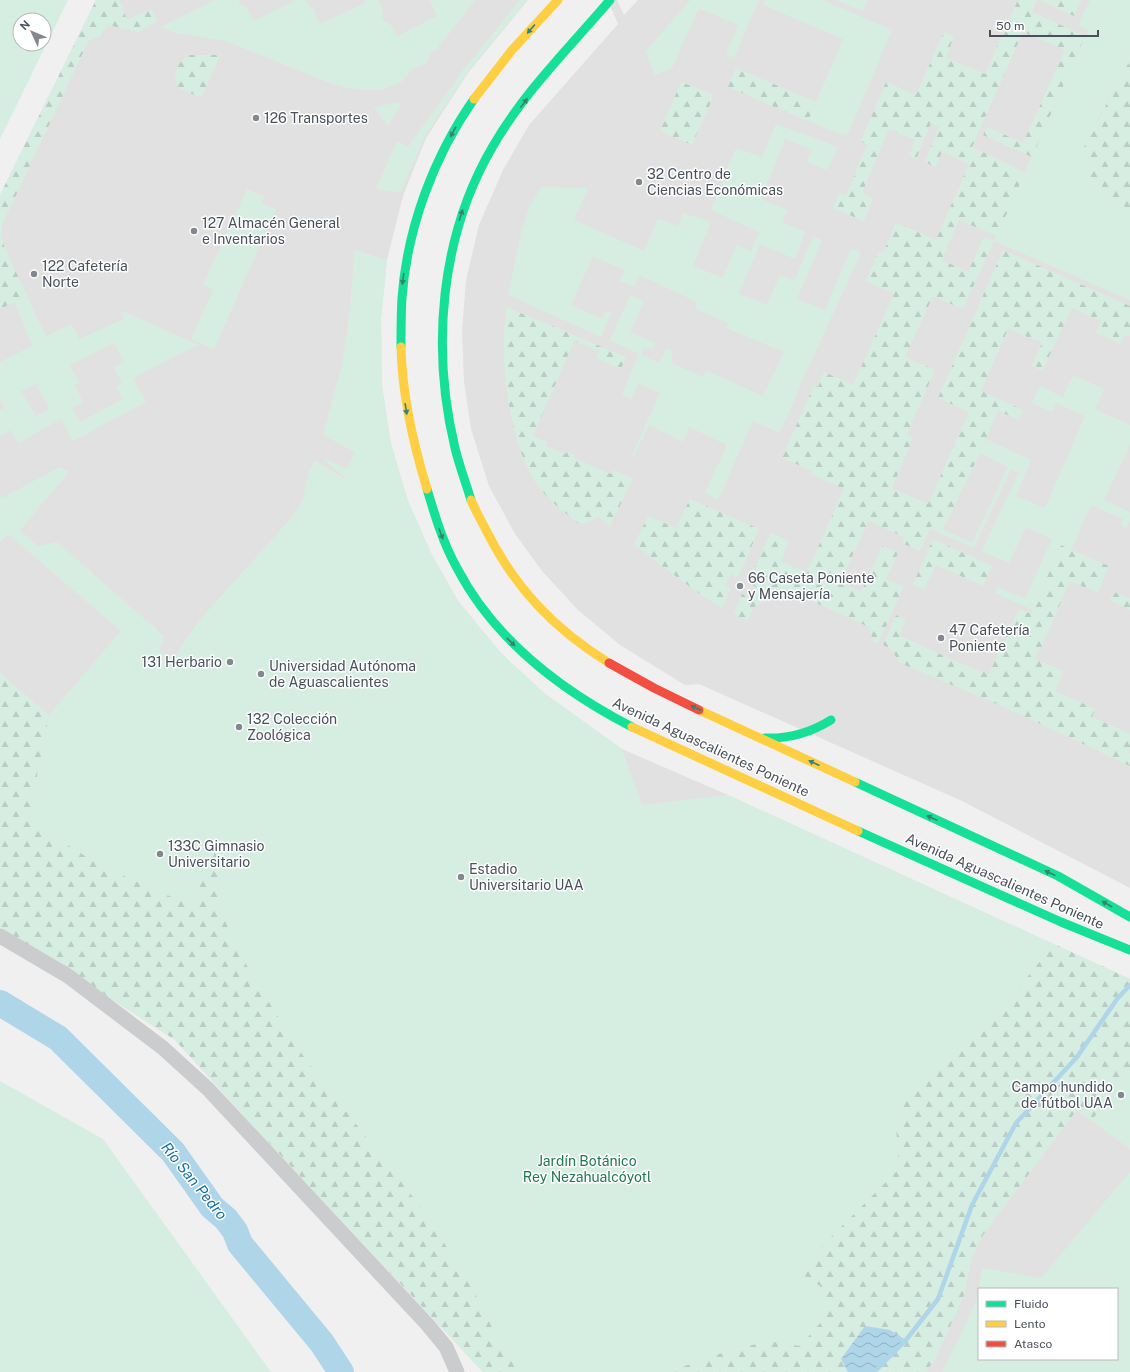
<svg xmlns="http://www.w3.org/2000/svg" width="1130" height="1372" viewBox="0 0 1130 1372" font-family="'Public Sans',sans-serif">
<style>
.education{fill:#e2e1e1;fill-rule:evenodd}
.green{fill:#d6ede2;fill-rule:evenodd}
.forest{fill:url(#forest-firs)}
.water{fill:url(#water-waves)}
.lines{fill:none;stroke-linecap:round;stroke-linejoin:round}
.stream{stroke:#aed5e8;stroke-width:4.5}
.river{stroke:#aed5e8;stroke-width:26}
.street{stroke:#cbccce;stroke-width:15}
.fast{stroke:#16e098;stroke-width:9}
.slow{stroke:#ffcf43;stroke-width:9}
.jam{stroke:#f24e42;stroke-width:9}
.oneway{fill:#378270}
.poi-dot{fill:#83888f;stroke:#fff;stroke-width:1.5}
.labels{text-anchor:middle;stroke-width:3;stroke-linejoin:round;paint-order:stroke}
.poi-label{font-size:14px;fill:#49505b;stroke:#fff;text-anchor:start}
.street-label{font-size:14px;fill:#49505b;stroke:#fff}
.park-label{font-size:14px;fill:#1f7655;stroke:#fff}
.water-label{font-size:15px;font-style:italic;fill:#19729d;stroke:#fff}
</style>
<defs>
<pattern id="forest-firs" width="22" height="20" patternUnits="userSpaceOnUse"><rect width="22" height="20" fill="#d6ede2"/><path d="M5 1l3.5 6h-7zM16 11l3.5 6h-7z" fill="#b9cdc4"/></pattern>
<pattern id="water-waves" width="16" height="10" patternUnits="userSpaceOnUse"><rect width="16" height="10" fill="#aed5e8"/><path d="M0 5q4-4 8 0t8 0" fill="none" stroke="#90afbf"/></pattern>
</defs>
<rect width="100%" height="100%" fill="#f0f0f0"/>
<!-- education -->
<g class="education">
<path d="M 96,0 L 528,0 L 468,73 L 426,138 L 403,196 L 387,260 L 381,319 L 382,386 L 391,444 L 408,501 L 431,553 L 458,601 L 502,654 L 544,693 L 622,749 L 728,795 L 1130,979 L 1130,1372 L 483,1372 L 245,1117 L 175,1040 L 0,927 L 0,195 ZM 979,1289 L 1117,1289 L 1117,1359 L 979,1359 Z"/>
<polygon points="608,0 617,0 624,15 638,0 1130,0 1130,888 962,801 699,684 685,685 620,645 578,610 542,571 515,534 489,486 471,429 464,382 462,331 466,280 479,225 503,170 529,125 618,24"/>
</g>
<!-- green -->
<g class="green">
<path d="M 0,0 L 68,0 L 0,139 ZM 20,20 L 44,20 L 44,44 L 20,44 Z"/>
<path d="M 215,0 L 239,0 L 239,3 L 247,8 L 253,21 L 293,2 L 293,0 L 306,0 L 309,6 L 313,8 L 320,24 L 365,3 L 364,0 L 378,0 L 383,11 C 381,17 383,22 390,24 L 397,36 L 437,16 L 430,0 L 475,0 L 436,50 L 430,53 L 427,64 L 414,68 L 400,83 L 384,89 L 368,90 L 348,88 L 327,82 L 226,41 L 173,32 L 160,27 Z"/>
<polygon points="520,0 527,0 468,72 425,136 400,193 376,189 397,141 408,147 464,69"/>
<polygon points="690,0 759,0 734,58 726,54 738,25 699,8 672,68 655,75 646,51"/>
<polygon points="765,0 822,0 892,30 847,137 808,121 843,39 763,5"/>
<polygon points="836,0 867,0 863,11"/>
<polygon points="1090,0 1130,0 1130,60 1097,120 1107,195 1130,210 1130,300 994,241 1088,30 1078,25"/>
<polygon points="402,102 388,126 374,107"/>
<polygon points="776,124 838,147 827,170 807,162 812,150 785,139 761,199 788,210 782,222 805,232 795,259 760,244 739,294 767,305 780,275 795,280 813,236 822,240 797,299 825,310 851,249 861,253 802,381 780,433 753,421 718,500 705,493 727,445 689,427 683,442 649,425 634,456 632,455 660,393 638,383 631,399 622,395 639,354 610,340 630,295 644,301 630,332 655,343 653,349 644,347 641,355 660,363 666,348 672,351 672,363 703,377 707,371 763,396 784,352 726,328 728,323 696,309 695,301 639,275 634,287 619,281 624,270 593,256 571,305 602,319 606,311 611,313 601,337 508,295 521,233 529,208 541,187 588,188 574,220 644,251 658,219 678,226 683,213 711,222 693,266 723,278 736,245 751,251 759,232 711,210 736,148 762,157"/>
<polygon points="247,189 264,197 261,203 276,209 214,349 191,339 213,290 203,285"/>
<polygon points="355,250 387,260 381,319 382,386 391,444 408,501 431,553 458,602 502,654 544,693 622,749 642,805 728,795 1130,979 1130,1149 1077,1110 983,1235 972,1257 963,1298 934,1361 925,1372 483,1372 175,1040 0,927 28,820 49,715 121,631 8,534 0,542 0,495 2,498 60,467 69,472 20,530 38,546 57,542 164,636 159,652 176,657 185,640 205,614 291,518 302,502 310,469 314,460 348,481 323,458 347,469 355,452 323,435 342,364 348,327"/>
<path d="M 27,296 L 46,336 L 72,324 L 79,339 L 124,319 L 121,310 L 198,345 L 133,378 L 146,402 L 73,441 L 61,419 L 18,443 L 11,430 L 0,436 L 0,410 L 4,408 L 0,399 L 0,362 L 32,346 L 15,302 ZM 114,343 L 124,361 L 114,367 L 122,384 L 116,387 L 123,399 L 80,422 L 72,408 L 83,402 L 75,385 L 79,383 L 70,365 ZM 36,384 L 50,409 L 36,416 L 21,391 Z"/>
<polygon points="1073,375 1104,389 1095,409 1130,425 1130,445 1104,500 1130,512 1130,521 1126,528 1121,525 1123,519 1091,505 1071,550 1061,545 1033,610 995,593 998,587 1025,599 1052,539 1026,527 1009,563 982,551 1019,472 1011,469 974,548 930,529 932,524 972,543 1008,467 980,453 986,439 1031,460 1016,496 1045,508 1085,416 1056,403 1052,412 1032,403 1040,386 1063,397"/>
<polygon points="0,1081 103,1139 271,1372 0,1372"/>
<path d="M 1130,1172 L 1130,1372 L 941,1372 L 946,1365 L 975,1304 L 983,1268 L 1041,1278 ZM 979,1289 L 1117,1289 L 1117,1359 L 979,1359 Z"/>
</g>
<!-- forest -->
<g class="forest">
<polygon points="96,0 120,0 127,20 151,9 157,21 139,32 108,25 101,36 89,40 1,227 4,246 27,296 0,309 0,195"/>
<polygon points="1018,0 1037,0 1032,12 1085,36 1032,157 983,135 987,127 1023,143 1065,50 1023,32 972,147 1025,172 997,236 959,220 942,260 968,272 984,237 994,241 963,309 933,296 905,357 935,370 907,434 913,438 892,488 928,504 969,412 938,398 1003,250 1130,306 1130,336 1125,335 1121,344 1096,333 1101,321 1072,308 1042,371 1032,366 1042,343 1008,329 981,391 1023,410 1019,420 998,411 980,453 943,529 932,525 920,551 902,543 904,537 869,521 840,582 861,592 882,546 898,553 886,579 904,586 878,644 873,641 869,627 787,590 754,607 747,621 734,614 742,594 750,598 755,586 748,582 771,533 789,541 781,561 807,572 844,489 811,474 813,471 782,458 814,385 818,387 824,372 853,385 894,294 866,281 879,251 883,253 896,223 936,240 969,164 942,152 935,167 925,162 939,127 931,123 916,159 909,156 915,140 889,129 862,193 873,198 864,221 833,208 839,193 846,195 867,145 861,141 886,82 916,95 944,32 954,36 946,58 985,74"/>
<polygon points="1039,0 1081,0 1074,16"/>
<path d="M 190,55 L 217,55 L 220,56 L 201,98 L 179,88 C 171,73 176,63 190,55 Z"/>
<polygon points="1130,60 1130,210 1107,195 1092,181 1086,164 1084,147"/>
<polygon points="736,68 816,102 808,121 728,87"/>
<polygon points="681,82 714,95 692,145 660,131"/>
<path d="M 506,307 L 626,357 L 621,369 L 596,358 L 599,351 L 574,341 L 533,436 L 547,442 L 545,445 L 565,454 L 567,452 L 575,455 L 574,458 L 611,474 L 613,470 L 633,479 L 610,526 L 599,517 L 580,525 C 566,513 549,501 538,486 C 513,451 502,379 504,337 C 504,327 506,317 506,307 Z"/>
<polygon points="690,499 759,529 738,578 731,574 725,586 731,589 722,608 701,595 634,545 648,516 676,528"/>
<polygon points="933,539 992,566 983,586 936,565 924,590 913,584"/>
<polygon points="1061,545 1109,566 1098,593 1070,581 1040,650 1036,655 1035,659 1063,671 1055,691 1095,709 1092,717 1130,734 1130,748 1128,752 1130,753 1130,766 1004,707 900,663 891,649 883,645 896,615 906,620 899,635 959,663 989,674 1019,609 1031,614"/>
<polygon points="1114,592 1130,599 1130,610 1110,600"/>
<polygon points="0,673 49,715 28,820 101,866 181,901 183,895 194,899 219,843 230,847 220,882 222,915 252,976 306,1060 427,1215 473,1290 500,1343 519,1372 483,1372 245,1117 175,1040 0,927"/>
<polygon points="1054,944 1130,979 1130,1071 1092,1120 1077,1110 983,1235 972,1257 963,1298 934,1361 925,1372 668,1372 715,1355 768,1341 800,1346 820,1323 827,1310 820,1286 797,1271 899,1169 896,1125 907,1098 1005,1005"/>
</g>
<!-- water -->
<polygon class="water" points="865,1326 890,1330 906,1340 874,1372 848,1372 841,1359"/>
<g class="lines">
<!-- stream -->
<polyline class="stream" points="874,1372 906,1340 938,1299 972,1205 1016,1123 1077,1057 1117,999 1130,985"/>
<!-- river -->
<polyline class="river" points="0,1003 58,1038 173,1152 212,1207 226,1219 235,1231 240,1244 322,1343 341,1372"/>
<!-- street -->
<polyline class="street" points="0,936 68,976 163,1048 208,1089 427,1324 446,1347 457,1372"/>
<!-- fast -->
<g class="fast">
<path d="M 401,347 C 401,331 401,314 402,298 C 407,228 434,156 474,99"/>
<path d="M 427,489 C 435,516 443,543 457,568 C 494,639 562,691 632,727"/>
<path d="M 471,500 C 466,483 459,465 455,448 C 431,348 440,236 493,146 C 524,92 570,47 610,0"/>
<path d="M 765,738 C 790,739 810,733 831,720"/>
<polyline points="855,782 1058,876 1130,917"/>
<polyline points="858,831 1061,922 1130,950"/>
</g>
<!-- slow -->
<g class="slow">
<polyline points="474,99 512,50 558,0"/>
<path d="M 401,347 C 402,395 413,443 427,489"/>
<path d="M 471,500 C 475,510 481,520 486,530 C 515,588 554,629 609,663"/>
<polyline points="699,710 855,782"/>
<polyline points="632,727 858,831"/>
</g>
<!-- jam -->
<polyline class="jam" points="609,663 654,688 699,710"/>
</g>
<!-- one-way arrows -->
<defs><path id="oneway-solid" d="M-6-.8H1V-3.2L6.5 0L1 3.2V.8H-6Z"/></defs>
<g class="oneway">
<use href="#oneway-solid" transform="translate(531 29) rotate(131)"/>
<use href="#oneway-solid" transform="translate(524 103) rotate(-53)"/>
<use href="#oneway-solid" transform="translate(453 132) rotate(119)"/>
<use href="#oneway-solid" transform="translate(461 215) rotate(-72)"/>
<use href="#oneway-solid" transform="translate(403 279) rotate(98)"/>
<use href="#oneway-solid" transform="translate(406 409) rotate(81)"/>
<use href="#oneway-solid" transform="translate(441 534) rotate(70)"/>
<use href="#oneway-solid" transform="translate(511 642) rotate(44)"/>
<use href="#oneway-solid" transform="translate(696 708) rotate(-155)"/>
<use href="#oneway-solid" transform="translate(814 763) rotate(-155)"/>
<use href="#oneway-solid" transform="translate(932 818) rotate(-155)"/>
<use href="#oneway-solid" transform="translate(1050 873) rotate(-155)"/>
<use href="#oneway-solid" transform="translate(1107 904) rotate(-150)"/>
</g>
<!-- markers -->
<g class="poi-dot">
<circle cx="256" cy="118" r="4"/>
<circle cx="639" cy="182" r="4"/>
<circle cx="194" cy="231" r="4"/>
<circle cx="34" cy="274" r="4"/>
<circle cx="740" cy="586" r="4"/>
<circle cx="941" cy="638" r="4"/>
<circle cx="230" cy="662" r="4"/>
<circle cx="261" cy="674" r="4"/>
<circle cx="239" cy="727" r="4"/>
<circle cx="160" cy="854" r="4"/>
<circle cx="461" cy="877" r="4"/>
<circle cx="1121" cy="1095" r="4"/>
</g>
<g class="labels">
<!-- poi labels -->
<g class="poi-label">
<text x="264" y="123">126 Transportes</text>
<text x="647" y="179">32 Centro de<tspan x="647" dy="16">Ciencias Económicas</tspan></text>
<text x="202" y="228">127 Almacén General<tspan x="202" dy="16">e Inventarios</tspan></text>
<text x="42" y="271">122 Cafetería<tspan x="42" dy="16">Norte</tspan></text>
<text x="748" y="583">66 Caseta Poniente<tspan x="748" dy="16">y Mensajería</tspan></text>
<text x="949" y="635">47 Cafetería<tspan x="949" dy="16">Poniente</tspan></text>
<text x="222" y="667" text-anchor="end">131 Herbario</text>
<text x="269" y="671">Universidad Autónoma<tspan x="269" dy="16">de Aguascalientes</tspan></text>
<text x="247" y="724">132 Colección<tspan x="247" dy="16">Zoológica</tspan></text>
<text x="168" y="851">133C Gimnasio<tspan x="168" dy="16">Universitario</tspan></text>
<text x="469" y="874">Estadio<tspan x="469" dy="16">Universitario UAA</tspan></text>
<text x="1113" y="1092" text-anchor="end">Campo hundido<tspan x="1113" dy="16">de fútbol UAA</tspan></text>
</g>
<!-- street labels -->
<g class="street-label">
<text transform="translate(711 747) rotate(25)" y="5">Avenida Aguascalientes Poniente</text>
<text transform="translate(1005 881) rotate(24)" y="5">Avenida Aguascalientes Poniente</text>
</g>
<!-- park labels -->
<g class="park-label">
<text x="587" y="1166">Jardín Botánico<tspan x="587" dy="16">Rey Nezahualcóyotl</tspan></text>
</g>
<!-- water labels -->
<g class="water-label">
<text transform="translate(194 1181) rotate(51)" y="5">Río San Pedro</text>
</g>
</g>
<!-- legend -->
<rect x="978" y="1288" width="140" height="72" fill="#ffffff" stroke="#b6b9bd"/>
<rect x="986" y="1301" width="20" height="6" fill="#16e098" stroke="#b6b9bd"/>
<text x="1014" y="1308" font-size="12" fill="#49505b">Fluido</text>
<rect x="986" y="1321" width="20" height="6" fill="#ffcf43" stroke="#b6b9bd"/>
<text x="1014" y="1328" font-size="12" fill="#49505b">Lento</text>
<rect x="986" y="1341" width="20" height="6" fill="#f24e42" stroke="#b6b9bd"/>
<text x="1014" y="1348" font-size="12" fill="#49505b">Atasco</text>
<!-- north arrow -->
<g transform="translate(32 32) rotate(314)"><circle r="19" fill="#ffffff" stroke="#b6b9bd"/>
<path d="M0-3L7 15L0 10L-7 15Z" fill="#83888f"/>
<text y="-6" font-size="11" font-weight="bold" text-anchor="middle" fill="#49505b">N</text>
</g>
<!-- scale -->
<path d="M990 30v6h108v-6" fill="none" stroke="#49505b" stroke-width="2"/>
<text x="996" y="30" font-size="12" fill="#49505b" stroke="#ffffff" stroke-width="3" paint-order="stroke">50 m</text>
</svg>
